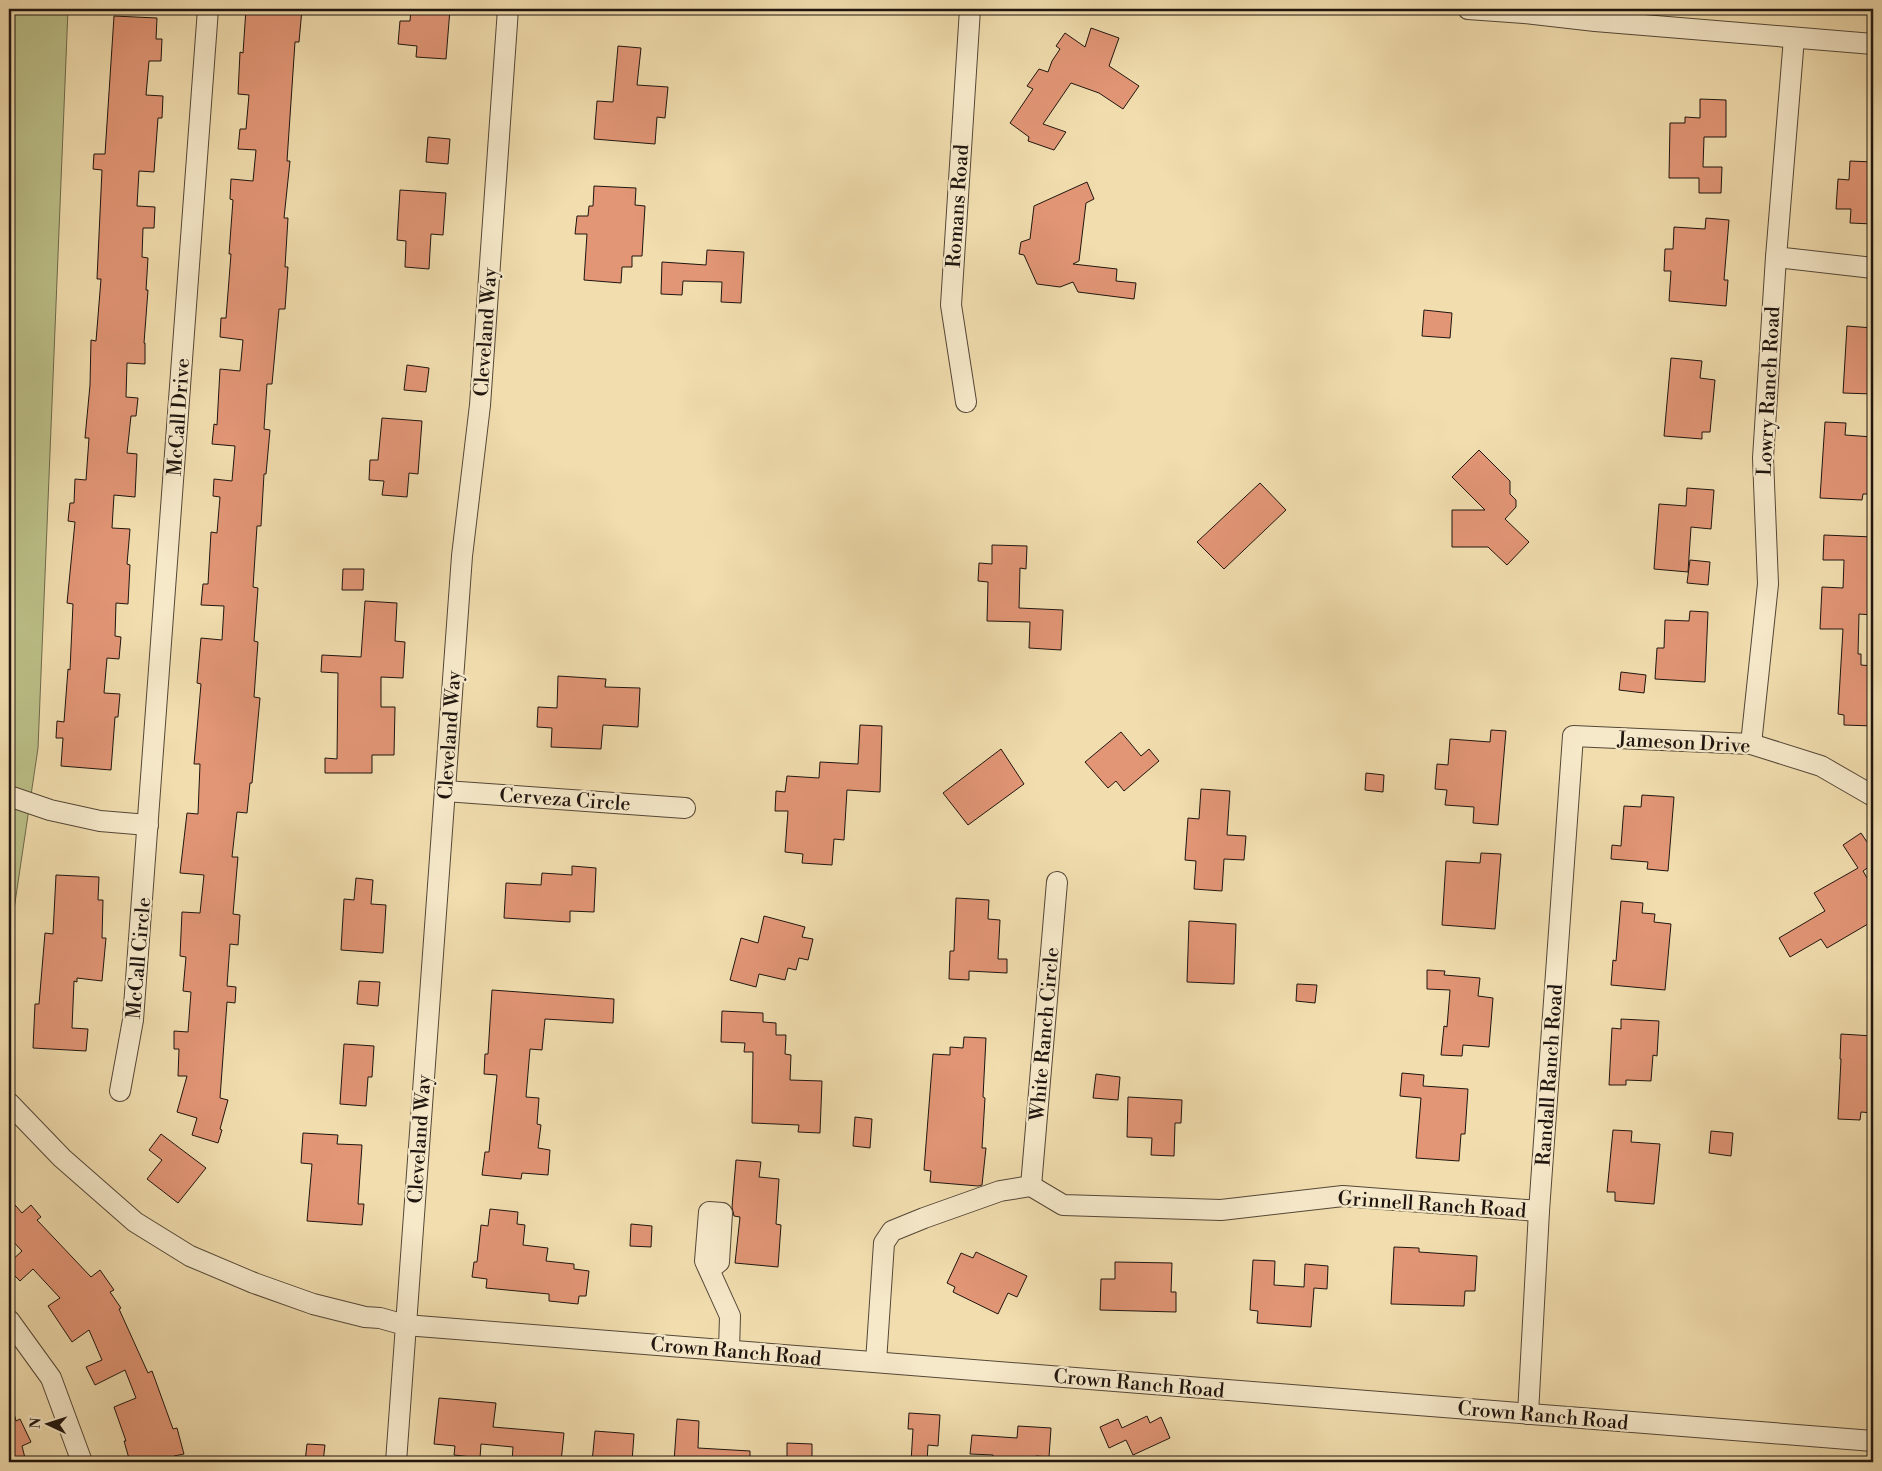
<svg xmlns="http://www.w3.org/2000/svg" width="1882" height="1471" viewBox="0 0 1882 1471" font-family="'Libre Bodoni',serif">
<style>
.green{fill:#bcc089;stroke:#6e6a4c}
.building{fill:#e29676;stroke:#1f150f}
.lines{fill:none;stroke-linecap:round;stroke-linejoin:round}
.minor-casing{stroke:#544737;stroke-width:22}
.minor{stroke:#f6e9ca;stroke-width:20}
.labels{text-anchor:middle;stroke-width:4.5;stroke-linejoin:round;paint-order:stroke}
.street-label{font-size:20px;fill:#1f150f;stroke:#f6e9ca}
</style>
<rect width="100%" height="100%" fill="#f1ddae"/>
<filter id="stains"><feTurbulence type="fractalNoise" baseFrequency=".004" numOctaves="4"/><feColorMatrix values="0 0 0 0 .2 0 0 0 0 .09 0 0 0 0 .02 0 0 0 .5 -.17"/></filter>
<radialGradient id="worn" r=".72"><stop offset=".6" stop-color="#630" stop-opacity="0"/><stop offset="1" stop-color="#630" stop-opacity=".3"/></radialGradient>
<!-- green -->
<polygon class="green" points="9,9 68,9 38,748 9,943"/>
<!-- building -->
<g class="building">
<polygon points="246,9 302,9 299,42 295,42 287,161 290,161 284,218 288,218 285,267 288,267 285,309 279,309 272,384 267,384 264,429 270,430 266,474 264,474 261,526 257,526 253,587 258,588 254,641 258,642 254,697 260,698 252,783 250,783 247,813 237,812 232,857 238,857 233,914 240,915 238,945 230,944 227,986 236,987 235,1003 227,1002 220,1098 228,1100 220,1129 222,1130 218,1143 192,1135 197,1118 177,1112 187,1076 178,1076 179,1049 174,1049 174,1031 188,1032 191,992 183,991 186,957 180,956 182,912 200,913 204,875 180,873 187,813 198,814 200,764 194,764 201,684 197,683 201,638 222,640 224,606 201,605 203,584 208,584 211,532 217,533 220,497 213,496 214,479 232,481 235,446 212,444 214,424 217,425 220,369 240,371 243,340 220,337 221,318 226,318 231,254 229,254 233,200 230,199 231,179 253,181 256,150 238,149 240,129 246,129 249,95 238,94 240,52 243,53"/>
<polygon points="411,9 450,9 446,59 416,57 417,46 398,44 400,21 410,21"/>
<polygon points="114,16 157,18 156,39 162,39 161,61 149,61 146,95 163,96 162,118 158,118 154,172 139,171 137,206 155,207 154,228 143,228 142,257 148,258 146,290 148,290 144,343 145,343 145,364 127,363 126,397 138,398 136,416 131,416 127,453 137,454 135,497 114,495 112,528 130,529 127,564 130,565 128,604 116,603 115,636 121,637 119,659 107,658 104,693 120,694 118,717 115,717 111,770 61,766 63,738 56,738 57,721 64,722 68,669 70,670 73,604 67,603 75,522 68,521 70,503 74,503 75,479 86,480 89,438 85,438 90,385 91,340 96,341 101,279 97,279 102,170 93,169 94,154 105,154"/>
<polygon points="1091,28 1119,38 1109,66 1139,86 1123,109 1099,93 1071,83 1043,124 1066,132 1054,150 1028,141 1029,137 1010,123 1033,89 1027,86 1039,69 1048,72 1052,61 1060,49 1056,46 1065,33 1085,47"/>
<polygon points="618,46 641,48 637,85 668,87 665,118 657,117 655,144 594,139 597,101 613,102"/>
<polygon points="1700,99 1726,100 1726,137 1704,137 1703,167 1722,167 1721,193 1699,193 1699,178 1669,178 1670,123 1685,123 1685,117 1700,118"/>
<polygon points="428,137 450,139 448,164 426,162"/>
<polygon points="1850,161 1873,162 1873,224 1850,223 1851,209 1836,209 1838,179 1849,180"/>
<polygon points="1087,182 1094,199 1086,203 1079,261 1073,264 1117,269 1116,281 1136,283 1134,299 1078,292 1073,282 1060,287 1037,284 1024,255 1019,254 1021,242 1030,239 1034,206"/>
<polygon points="594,186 636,188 635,205 645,206 642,256 632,256 632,267 622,267 621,283 584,280 587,234 575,234 577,216 588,216 589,206 593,206"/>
<polygon points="400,190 446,193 443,235 431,234 429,269 405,267 406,241 397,240"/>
<polygon points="1706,218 1729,220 1724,280 1728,280 1726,306 1669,301 1671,271 1664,271 1665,249 1673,249 1674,227 1705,229"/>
<polygon points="707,250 744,252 741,303 721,302 722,282 683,281 682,295 661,294 662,262 706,265"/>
<polygon points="1424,310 1452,313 1450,338 1422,336"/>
<polygon points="1847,326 1873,328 1873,394 1843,393"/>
<polygon points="1671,358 1702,361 1700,378 1715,380 1710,432 1702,432 1702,439 1664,436"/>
<polygon points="407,365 429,368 426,392 404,390"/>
<polygon points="382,418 422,421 418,474 409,473 407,497 382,495 384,481 369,480 370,460 378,460"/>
<polygon points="1825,422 1846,423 1845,435 1873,437 1873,494 1863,494 1862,500 1820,498"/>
<polygon points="1479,450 1510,481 1510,494 1516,500 1516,507 1505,519 1529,542 1507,565 1488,547 1452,547 1452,510 1485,510 1452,477"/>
<polygon points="1260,483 1286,510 1224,569 1197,542"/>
<polygon points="1687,488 1714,490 1711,529 1691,527 1688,572 1654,569 1659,504 1686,506"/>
<polygon points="1824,535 1873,537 1873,615 1859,614 1858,654 1861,654 1861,665 1873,666 1873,726 1844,725 1844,715 1838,714 1843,629 1820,629 1822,587 1843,588 1844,560 1823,560"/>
<polygon points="992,545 1027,546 1026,569 1020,568 1019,608 1063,610 1061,650 1029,648 1030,622 987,621 988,582 978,581 979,563 992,564"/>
<polygon points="1690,560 1710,562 1708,585 1687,583"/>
<polygon points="343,569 364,569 363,590 342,590"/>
<polygon points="365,601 397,603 395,641 405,642 403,678 381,677 381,707 395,707 394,755 372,755 372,773 325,773 325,758 337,759 338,673 321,672 322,655 361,657"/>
<polygon points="1690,611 1708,612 1705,682 1655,679 1657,648 1664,648 1665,620 1689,621"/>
<polygon points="1621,672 1646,675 1644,693 1619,690"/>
<polygon points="558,676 606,679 605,687 640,688 638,727 603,725 601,749 551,747 552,728 537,727 538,707 557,708"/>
<polygon points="860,725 882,726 880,792 847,790 844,840 834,839 832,865 802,863 803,854 785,852 788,811 775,811 776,791 785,792 787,776 819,778 820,762 858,764"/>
<polygon points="1491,730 1506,731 1498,825 1473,823 1474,807 1445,805 1447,790 1435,789 1437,764 1448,765 1450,739 1490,742"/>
<polygon points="1121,732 1141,756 1149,749 1159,761 1124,791 1116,781 1108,788 1085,762"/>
<polygon points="1001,749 1024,784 968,825 943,793"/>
<polygon points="1366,773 1384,775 1383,792 1365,790"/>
<polygon points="1201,789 1230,791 1227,835 1246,836 1244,860 1224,859 1222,891 1194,889 1196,861 1185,860 1188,818 1199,819"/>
<polygon points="1642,795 1674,797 1668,871 1647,869 1648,862 1611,859 1612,845 1621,846 1624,806 1641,807"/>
<polygon points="1861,833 1867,842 1873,839 1873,864 1863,871 1873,888 1873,900 1868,903 1873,913 1873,921 1827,948 1821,939 1790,957 1779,938 1825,911 1814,893 1858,868 1843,845"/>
<polygon points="1481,853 1501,854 1495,929 1442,925 1446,861 1480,863"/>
<polygon points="572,866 596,868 594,912 570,911 570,922 504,918 506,883 541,885 542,873 572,875"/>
<polygon points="56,875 99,877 98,900 103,900 102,938 106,938 102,981 77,978 77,982 74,981 72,1028 88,1029 86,1051 33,1048 35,1004 39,1004 45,933 53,934"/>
<polygon points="356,878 373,880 371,904 386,905 383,953 341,950 344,899 354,900"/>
<polygon points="956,898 989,900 988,919 1000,920 998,959 1007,959 1007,973 969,971 969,980 949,979 950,951 954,951"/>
<polygon points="1621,901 1643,903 1642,913 1655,914 1654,922 1671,924 1665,990 1611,985 1613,960 1616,961"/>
<polygon points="764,916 805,927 802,937 813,939 808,960 799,958 796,970 788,968 785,980 759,974 756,987 730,980 741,938 758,943"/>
<polygon points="1189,921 1236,924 1234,984 1187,982"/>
<polygon points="1427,970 1445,971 1444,975 1480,978 1478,996 1493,998 1489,1047 1463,1045 1462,1056 1441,1055 1444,1026 1447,1027 1450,990 1427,989"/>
<polygon points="359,981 380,982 378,1006 357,1004"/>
<polygon points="1297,984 1317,985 1315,1003 1296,1001"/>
<polygon points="492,990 614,999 613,1023 545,1019 542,1050 530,1049 526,1097 539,1098 537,1124 541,1125 538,1148 550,1150 548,1175 522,1173 521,1179 482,1175 485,1152 489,1152 497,1075 484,1074 485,1054 488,1054"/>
<polygon points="722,1011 763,1013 763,1022 776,1023 776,1035 786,1035 785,1054 791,1055 790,1080 822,1081 820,1133 798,1132 799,1125 752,1123 753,1052 744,1052 745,1043 721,1042"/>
<polygon points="1621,1019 1659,1021 1657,1056 1653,1055 1651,1081 1626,1080 1626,1085 1609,1085 1612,1028 1621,1029"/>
<polygon points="1841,1034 1873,1036 1873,1113 1861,1112 1860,1120 1838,1119 1841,1059 1840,1059"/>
<polygon points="964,1037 986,1038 983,1097 985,1098 982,1148 986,1148 982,1185 978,1186 930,1182 931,1171 924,1170 933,1054 950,1055 950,1047 963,1048"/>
<polygon points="344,1044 374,1046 372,1077 368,1077 366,1106 340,1104"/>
<polygon points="1402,1073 1424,1075 1423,1086 1468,1089 1465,1134 1461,1134 1459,1161 1416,1158 1421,1098 1400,1096"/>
<polygon points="1096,1074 1120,1077 1118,1100 1093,1098"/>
<polygon points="1128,1097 1182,1100 1181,1123 1175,1123 1174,1156 1151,1155 1152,1138 1127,1137"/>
<polygon points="855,1117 872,1119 870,1148 853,1146"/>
<polygon points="1613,1130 1632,1131 1631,1142 1660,1144 1654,1204 1615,1201 1615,1192 1607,1192"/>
<polygon points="1711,1131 1733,1133 1731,1156 1709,1153"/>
<polygon points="303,1133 338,1135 337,1144 362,1145 358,1204 364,1204 362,1225 307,1221 312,1164 301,1163"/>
<polygon points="161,1134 206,1168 178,1203 147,1179 162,1160 149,1150"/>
<polygon points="736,1160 761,1162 759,1177 779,1179 776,1224 781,1225 778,1267 735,1263 740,1217 734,1216 732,1207"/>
<polygon points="9,1198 22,1213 31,1205 41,1217 37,1220 91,1277 100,1270 114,1290 110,1292 121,1308 119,1309 148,1373 152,1371 173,1429 177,1428 184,1454 174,1456 175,1462 130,1462 124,1441 126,1441 114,1407 136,1398 125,1370 95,1385 86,1367 102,1360 89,1330 72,1342 48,1306 60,1298 33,1269 20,1281 9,1270 9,1263 22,1251 9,1237"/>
<polygon points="490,1209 518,1212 517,1224 525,1225 523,1245 548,1248 546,1261 574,1264 574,1269 589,1271 586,1296 579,1296 578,1304 549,1301 549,1294 486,1288 487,1279 472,1277 474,1262 477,1262 481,1225 488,1226"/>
<polygon points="631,1224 652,1226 651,1247 630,1246"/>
<polygon points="1394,1247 1419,1248 1419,1252 1477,1256 1475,1291 1465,1291 1464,1306 1391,1304"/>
<polygon points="976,1252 1027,1276 1017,1297 1008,1293 998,1314 953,1292 955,1287 947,1283 961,1253 973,1258"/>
<polygon points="1253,1260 1275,1261 1274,1285 1304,1287 1305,1264 1328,1266 1327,1289 1314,1288 1311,1327 1257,1323 1258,1311 1250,1310"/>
<polygon points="1115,1262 1172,1263 1171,1292 1176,1292 1176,1312 1100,1310 1101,1279 1115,1279"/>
<polygon points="439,1398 496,1403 493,1427 564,1433 561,1462 512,1462 513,1447 481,1444 480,1458 454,1455 455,1446 434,1444"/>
<polygon points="14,1413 16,1421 20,1419 31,1442 22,1446 26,1462 9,1462 9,1414"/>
<polygon points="909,1413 940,1415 938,1446 928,1445 927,1462 911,1462 913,1429 908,1429"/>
<polygon points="1147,1416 1150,1423 1161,1417 1170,1438 1133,1455 1126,1440 1109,1448 1100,1427 1118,1419 1122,1428"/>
<polygon points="677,1419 699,1421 698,1448 750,1451 750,1462 674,1462"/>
<polygon points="1018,1426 1051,1428 1049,1457 1036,1456 1035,1462 993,1462 993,1455 970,1454 972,1435 1017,1438"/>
<polygon points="595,1431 634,1434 632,1462 592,1462"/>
<polygon points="787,1443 812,1444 812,1462 787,1462"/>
<polygon points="307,1444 325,1445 323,1462 305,1462"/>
</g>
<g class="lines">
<!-- minor casing -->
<g class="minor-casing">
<g id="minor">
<polyline points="1468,9 1524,13 1595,21 1873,44"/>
<polyline points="1776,257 1873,268"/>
<polyline points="966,402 951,305 970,9"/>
<polyline points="1751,744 1768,584 1763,458 1776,257 1794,38"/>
<polyline points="445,791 685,808"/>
<polyline points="9,796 50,810 100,821 148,825"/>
<polyline points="120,1091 133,1020 208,9"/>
<polyline points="9,1103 62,1158 135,1222 190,1256 254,1283 313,1304 365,1317 380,1318 405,1325 1873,1441"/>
<polyline points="1031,1186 1063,1205 1221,1210 1343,1196 1539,1211"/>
<polyline points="1031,1186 1057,882"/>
<polyline points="709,1270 719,1262 722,1213 709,1212 705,1261 730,1316 729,1350"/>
<polyline points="9,1320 51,1378 82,1462"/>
<polyline points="876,1362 884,1243 892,1231 924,1218 1000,1191 1031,1186"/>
<polyline points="1528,1414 1539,1211 1573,736 1751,744 1821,766 1873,796"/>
<polyline points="396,1462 462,556 480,405 508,9"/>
</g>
</g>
<!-- minor -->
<use href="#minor" class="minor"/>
</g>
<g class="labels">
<!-- street labels -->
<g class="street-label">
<text transform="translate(957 206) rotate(-86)" y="7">Romans Road</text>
<text transform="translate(485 332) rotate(-86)" y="7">Cleveland Way</text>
<text transform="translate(1768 391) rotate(-87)" y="7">Lowry Ranch Road</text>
<text transform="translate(178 417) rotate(-86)" y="7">McCall Drive</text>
<text transform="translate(449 735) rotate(-86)" y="7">Cleveland Way</text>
<text transform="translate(1684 742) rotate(3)" y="7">Jameson Drive</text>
<text transform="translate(565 799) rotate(4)" y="7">Cerveza Circle</text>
<text transform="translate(138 958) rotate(-85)" y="7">McCall Circle</text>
<text transform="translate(1044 1034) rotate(-85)" y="7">White Ranch Circle</text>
<text transform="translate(1549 1075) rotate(-86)" y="7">Randall Ranch Road</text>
<text transform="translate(419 1139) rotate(-86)" y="7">Cleveland Way</text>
<text transform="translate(1432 1204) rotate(4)" y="7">Grinnell Ranch Road</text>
<text transform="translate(736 1351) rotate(5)" y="7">Crown Ranch Road</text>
<text transform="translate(1139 1383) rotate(5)" y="7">Crown Ranch Road</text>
<text transform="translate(1543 1415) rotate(5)" y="7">Crown Ranch Road</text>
</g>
</g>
<!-- margin -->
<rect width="1882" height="1471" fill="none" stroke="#f1ddae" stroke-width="30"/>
<rect x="10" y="10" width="1862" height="1451" fill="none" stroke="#1f150f" stroke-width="2.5"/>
<rect x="15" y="15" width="1852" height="1441" fill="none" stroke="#1f150f"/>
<!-- north arrow -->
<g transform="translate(48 1424) rotate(274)" stroke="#f6e9ca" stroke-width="4" paint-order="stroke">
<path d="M0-4L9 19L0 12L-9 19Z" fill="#1f150f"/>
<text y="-8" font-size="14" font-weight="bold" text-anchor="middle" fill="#1f150f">N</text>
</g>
<rect width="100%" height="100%" filter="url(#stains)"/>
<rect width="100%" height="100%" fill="url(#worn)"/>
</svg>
